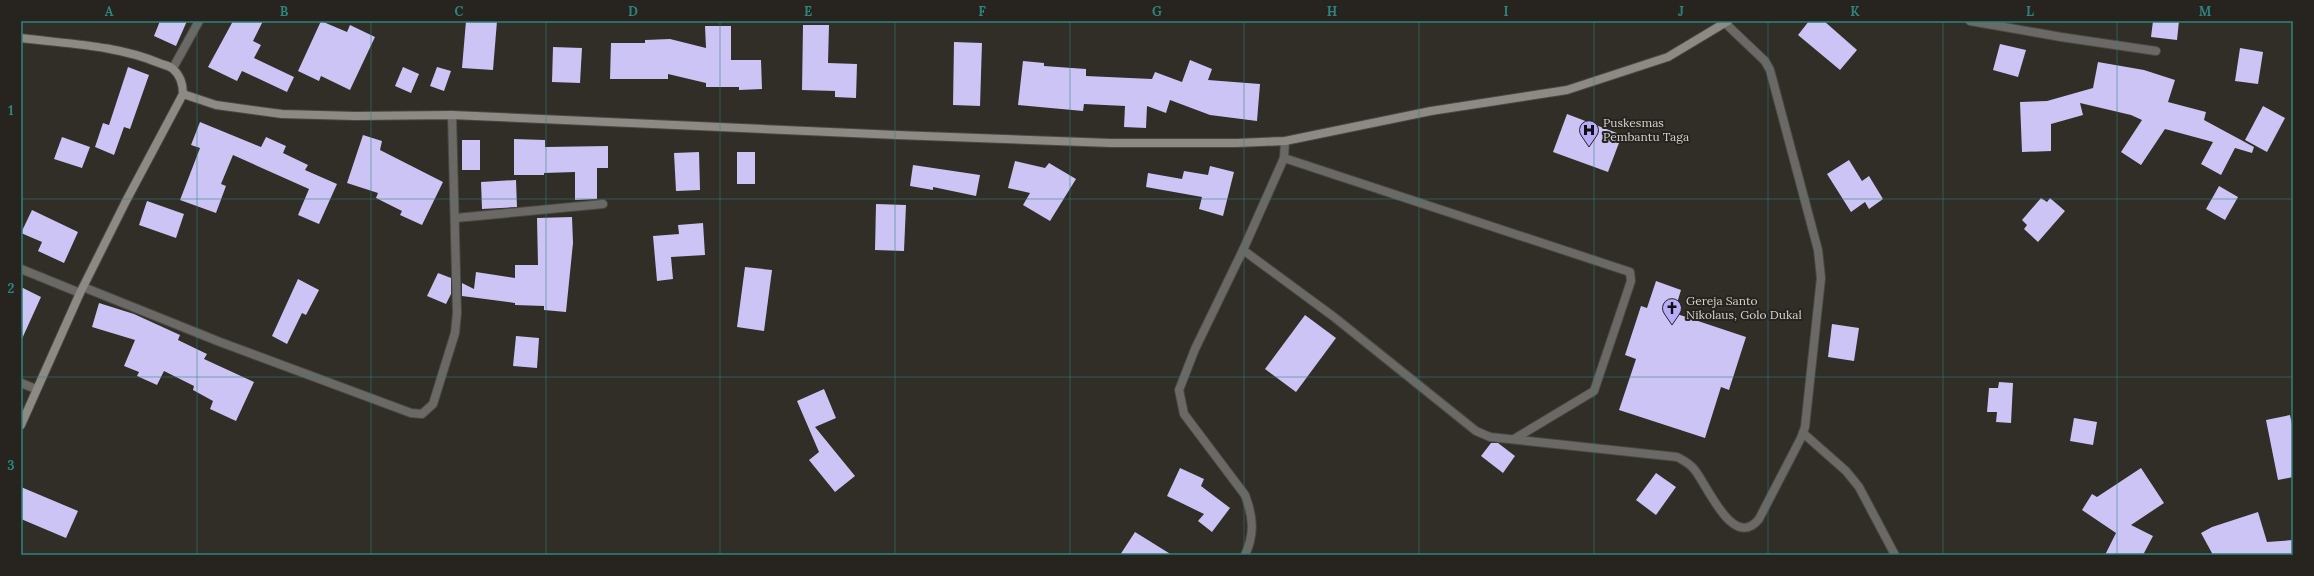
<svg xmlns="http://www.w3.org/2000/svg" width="2314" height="576" viewBox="0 0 2314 576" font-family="Lora,serif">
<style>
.building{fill:#cbc4f4}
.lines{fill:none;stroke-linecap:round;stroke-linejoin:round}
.lane-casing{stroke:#4b4842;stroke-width:10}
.street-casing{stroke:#4b4842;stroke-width:10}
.secondary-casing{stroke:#4b4842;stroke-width:10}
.lane{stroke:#6b6966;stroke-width:8}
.street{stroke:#6b6966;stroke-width:8}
.secondary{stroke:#8d8a85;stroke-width:8}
.grid{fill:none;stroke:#2d847d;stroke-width:1;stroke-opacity:0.55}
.labels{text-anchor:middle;stroke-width:4;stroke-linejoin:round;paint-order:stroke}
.poi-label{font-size:12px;fill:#d5d3cf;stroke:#27231e;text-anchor:start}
.neatline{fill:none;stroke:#2d847d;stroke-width:1.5}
.grid-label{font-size:13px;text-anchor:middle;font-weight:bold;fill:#2d847d}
</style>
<rect width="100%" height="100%" fill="#312d27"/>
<!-- building -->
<g class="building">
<polygon points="160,21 187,21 176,46 154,36"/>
<polygon points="233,21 263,21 253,41 261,45 254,58 294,77 287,92 242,71 237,81 208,67"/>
<polygon points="321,21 347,32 350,25 375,37 350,90 321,76 319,81 298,71"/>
<polygon points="466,21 497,21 493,70 462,68"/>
<polygon points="1809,21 1824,21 1857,50 1840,70 1798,35"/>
<polygon points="2153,21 2179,21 2177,40 2151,37"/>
<polygon points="803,25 829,25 828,63 857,64 856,98 835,97 835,91 802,90"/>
<polygon points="705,26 731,26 731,60 761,60 762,89 739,90 739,87 706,87 706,83 668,74 668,79 610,79 611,43 645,43 645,40 670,39 706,48"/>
<polygon points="954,42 982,43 980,106 953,105"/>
<polygon points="2000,44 2026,50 2018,77 1993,70"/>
<polygon points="553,47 582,48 580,83 552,82"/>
<polygon points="2240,48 2263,52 2258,84 2235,81"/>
<polygon points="1190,60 1212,69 1208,80 1260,84 1257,121 1210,115 1170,100 1166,113 1147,106 1146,128 1124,127 1125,106 1084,104 1083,111 1018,105 1023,61 1044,63 1044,66 1086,69 1086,76 1152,79 1155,72 1182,82"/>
<polygon points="2098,62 2144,70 2175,80 2168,102 2206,112 2204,120 2254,147 2252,153 2235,148 2221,175 2201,164 2213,142 2165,129 2141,165 2121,152 2142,120 2131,115 2080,103 2083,115 2051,124 2051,151 2022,152 2020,102 2047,101 2093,88"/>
<polygon points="128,67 149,75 130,129 124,127 114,155 95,147 103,123 109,125"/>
<polygon points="403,67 419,74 411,93 395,86"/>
<polygon points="437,67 451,71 444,91 430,86"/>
<polygon points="2263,106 2285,118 2267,152 2245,140"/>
<polygon points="1567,114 1622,135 1608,172 1553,152"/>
<polygon points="200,122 261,147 266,137 286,146 283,153 308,165 305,170 337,184 319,224 298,215 309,189 233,155 221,184 226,186 216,213 180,200 200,148 191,145"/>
<polygon points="363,135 382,141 380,150 443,182 422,225 400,215 402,211 376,198 378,193 347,183"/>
<polygon points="62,137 90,147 82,168 54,159"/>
<polygon points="514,139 545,140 545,147 608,146 608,168 597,168 597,199 575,200 575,172 544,173 544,175 514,175"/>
<rect x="462" y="140" width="18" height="30"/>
<polygon points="699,152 700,190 676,191 674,153"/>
<rect x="737" y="152" width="18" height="32"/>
<polygon points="1849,160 1862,181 1869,176 1883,199 1869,209 1865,202 1851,212 1827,174"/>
<polygon points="1015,161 1045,168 1049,163 1076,179 1050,221 1023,205 1030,193 1008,188"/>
<polygon points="913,165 980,175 976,196 933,187 933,190 910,186"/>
<polygon points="1210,166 1234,172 1223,216 1199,209 1202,197 1146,187 1148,173 1182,179 1184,171 1208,175"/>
<polygon points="516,180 517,207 482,209 481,182"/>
<polygon points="2219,186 2238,197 2225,220 2206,209"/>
<polygon points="2041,198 2047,202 2050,198 2065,211 2038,242 2024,229 2027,225 2022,220"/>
<polygon points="147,201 184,214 176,238 139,225"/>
<polygon points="876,204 906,205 904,251 875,250"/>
<polygon points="32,210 78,232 64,263 38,251 42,242 21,233"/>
<polygon points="572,217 573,243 566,312 544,310 544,306 515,305 515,303 462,296 462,283 474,289 476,272 515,278 515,265 538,265 537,218"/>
<polygon points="703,223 705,255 671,257 673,279 657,281 653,236 679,234 678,225"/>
<polygon points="745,267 772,270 764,331 737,327"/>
<polygon points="438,273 451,278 451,294 446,304 427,296"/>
<polygon points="298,279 319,290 306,315 302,313 287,344 272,336"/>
<polygon points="1656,281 1681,290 1674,313 1746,337 1729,390 1721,387 1705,438 1619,410 1636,359 1625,355 1641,306 1647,308"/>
<polygon points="21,287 41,297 21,341"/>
<polygon points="99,303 134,314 180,335 178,340 207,354 204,359 254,382 236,421 210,409 213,401 193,390 194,386 164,371 157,385 137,376 139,372 124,366 135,340 92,327"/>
<polygon points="1305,315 1336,338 1296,392 1265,369"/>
<polygon points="1832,324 1859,328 1854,361 1828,357"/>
<polygon points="516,336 539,338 537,368 513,366"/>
<polygon points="1999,382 2013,383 2011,423 1996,422 1997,412 1987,412 1989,388 1998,388"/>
<polygon points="824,389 836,418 815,427 855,476 835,492 809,460 819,452 797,401"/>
<polygon points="2290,415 2293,429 2293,477 2278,480 2266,420"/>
<polygon points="2074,418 2097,422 2093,445 2070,441"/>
<polygon points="1491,443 1498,443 1515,456 1503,473 1481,456"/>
<polygon points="1180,468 1204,479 1201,486 1230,508 1212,532 1198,521 1204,514 1167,496"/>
<polygon points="2141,468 2164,503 2131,525 2153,536 2143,555 2105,555 2116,533 2082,510 2092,494 2097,497"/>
<polygon points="1656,473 1676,487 1656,515 1636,500"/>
<polygon points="21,487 78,511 66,538 21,519"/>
<polygon points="2258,512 2267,542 2293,540 2293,555 2213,555 2201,533 2212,527"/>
<polygon points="1135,532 1172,555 1120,555"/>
</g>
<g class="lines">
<!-- lane casing -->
<g class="lane-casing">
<g id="lane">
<polyline points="173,68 199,21"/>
<polyline points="1284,158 1630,272 1631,281 1594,391 1514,439"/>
</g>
</g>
<!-- street casing -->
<g class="street-casing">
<g id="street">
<polyline points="1970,21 2061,37 2156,51"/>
<polyline points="456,218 603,204"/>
<path d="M 1243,250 L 1334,317 L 1476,431 L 1490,437 L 1677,457 C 1683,460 1689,463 1694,469 C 1708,486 1733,551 1759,519 L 1801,438 L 1805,427 L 1821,278 L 1818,250 L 1770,70 L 1765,61 L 1725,23"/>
<polyline points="21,269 80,293"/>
<polyline points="83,287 220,342 411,413 422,414 433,404 455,333 457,313 452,115"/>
<polyline points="21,383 36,389"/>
<polyline points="1803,433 1846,471 1859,487 1895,555"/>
<path d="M 1245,555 C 1255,534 1253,516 1245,495 L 1184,414 L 1179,390 L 1195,349 L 1243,250 L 1284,158 L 1285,141"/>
</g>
</g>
<!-- secondary casing -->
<g class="secondary-casing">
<g id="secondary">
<path d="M 21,38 C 67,44 116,45 159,63 C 164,65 170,66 173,69 C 180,75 183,85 183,94 L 126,201 L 80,293 L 21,425"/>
<polyline points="183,94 216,105 282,114 355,116 452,115 897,135 1111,143 1237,143 1285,141 1431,111 1567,90 1668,57 1728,21"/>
</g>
</g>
<!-- lane -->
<use href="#lane" class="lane"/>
<!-- street -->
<use href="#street" class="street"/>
<!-- secondary -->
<use href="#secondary" class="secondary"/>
</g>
<!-- grid -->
<path class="grid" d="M 197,21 L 197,555M 371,21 L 371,555M 546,21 L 546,555M 720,21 L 720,555M 895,21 L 895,555M 1070,21 L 1070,555M 1244,21 L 1244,555M 1419,21 L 1419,555M 1594,21 L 1594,555M 1768,21 L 1768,555M 1943,21 L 1943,555M 2117,21 L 2117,555M 21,199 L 2293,199M 21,377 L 2293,377"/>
<!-- icons -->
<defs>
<g id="hospital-pin" transform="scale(1)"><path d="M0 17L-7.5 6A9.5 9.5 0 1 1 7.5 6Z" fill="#b8abf7" stroke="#27231e"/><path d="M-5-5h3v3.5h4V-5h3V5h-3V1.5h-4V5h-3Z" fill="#111"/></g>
<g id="church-pin" transform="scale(1)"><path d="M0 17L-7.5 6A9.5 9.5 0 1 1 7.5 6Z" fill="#b8abf7" stroke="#27231e"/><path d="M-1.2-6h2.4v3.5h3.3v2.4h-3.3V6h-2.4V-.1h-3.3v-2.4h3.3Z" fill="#111"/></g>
</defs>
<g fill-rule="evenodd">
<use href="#hospital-pin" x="1589" y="130"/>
<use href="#church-pin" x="1672" y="308"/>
</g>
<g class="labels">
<!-- poi labels -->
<g class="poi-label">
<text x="1603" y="127">Puskesmas<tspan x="1603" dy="14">Pembantu Taga</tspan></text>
<text x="1686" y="305">Gereja Santo<tspan x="1686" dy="14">Nikolaus, Golo Dukal</tspan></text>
</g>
</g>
<!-- border -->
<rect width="2314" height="576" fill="none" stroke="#27231e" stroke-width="44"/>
<rect x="22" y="22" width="2270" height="532" class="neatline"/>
<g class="grid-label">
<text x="109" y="16">A</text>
<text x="284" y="16">B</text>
<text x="459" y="16">C</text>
<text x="633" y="16">D</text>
<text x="808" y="16">E</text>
<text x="982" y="16">F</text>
<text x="1157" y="16">G</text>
<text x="1332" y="16">H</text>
<text x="1506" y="16">I</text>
<text x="1681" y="16">J</text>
<text x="1855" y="16">K</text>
<text x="2030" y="16">L</text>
<text x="2205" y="16">M</text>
<text x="11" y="115">1</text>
<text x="11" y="293">2</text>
<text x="11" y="470">3</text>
</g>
</svg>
